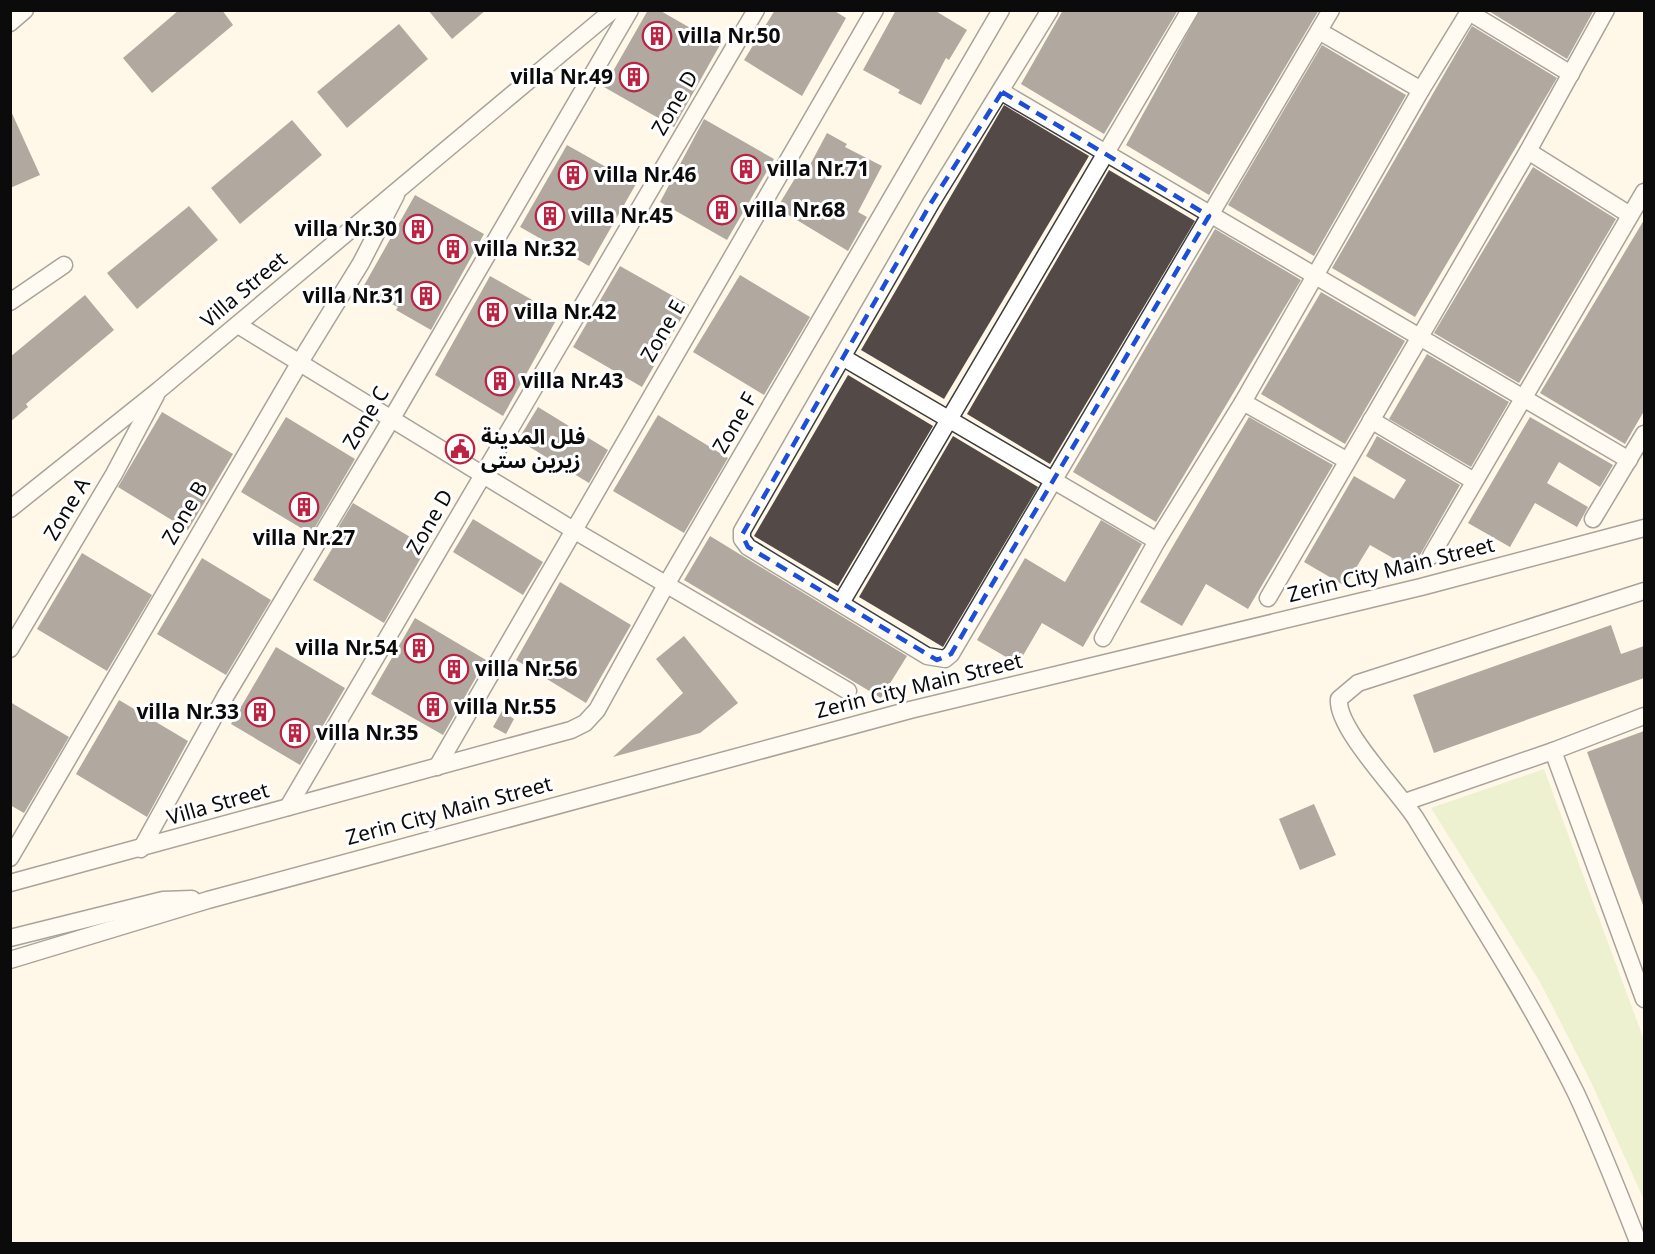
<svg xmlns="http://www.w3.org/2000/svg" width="1655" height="1254" viewBox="0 0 1655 1254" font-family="Georgia,'Noto Sans Arabic',serif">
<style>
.green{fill:#d8e9b2}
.building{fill:#534a47}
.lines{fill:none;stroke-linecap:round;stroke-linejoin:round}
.minor-casing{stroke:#3e3e3e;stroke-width:19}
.minor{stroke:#fff;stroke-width:16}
.marked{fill:none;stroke:#1d4ed8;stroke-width:4.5;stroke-dasharray:12 8;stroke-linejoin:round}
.labels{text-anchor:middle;stroke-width:6;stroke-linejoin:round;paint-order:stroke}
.poi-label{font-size:21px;font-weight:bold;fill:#0b0b0b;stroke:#fff;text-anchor:start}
.street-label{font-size:21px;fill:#0b0b0b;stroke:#fff}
</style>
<rect width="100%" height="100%" fill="#fff7e8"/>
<!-- green -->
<polygon class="green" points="1544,769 1644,1040 1644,1200 1590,1080 1540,982 1431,808"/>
<!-- building -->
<g class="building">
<polygon points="179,10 222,10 233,25 152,93 123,58"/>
<polygon points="428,10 486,10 452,39"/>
<polygon points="648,10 659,10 720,45 674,127 604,87"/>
<polygon points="775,10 833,10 846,18 802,96 744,60"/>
<polygon points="896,10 934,10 967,30 949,60 946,58 921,105 898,93 900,90 863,70"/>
<polygon points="1063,10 1178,10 1104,134 1021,84"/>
<polygon points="1200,10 1319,10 1209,195 1126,145"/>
<polygon points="1487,10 1594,10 1567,59"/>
<polygon points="399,24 428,59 347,128 317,92"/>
<polygon points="1472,26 1557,78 1415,317 1332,268"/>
<polygon points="1322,45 1406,95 1314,256 1228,205"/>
<polygon points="1004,105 1089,156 944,399 861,350"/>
<polygon points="10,109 40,175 10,188"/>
<polygon points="704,119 774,159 727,240 660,202"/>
<polygon points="292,120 322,155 240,224 211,188"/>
<polygon points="827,133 847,144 845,147 882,166 858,212 867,217 848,251 777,208 797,175 803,178"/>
<polygon points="567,145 636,184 589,266 520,227"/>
<polygon points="1533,167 1616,219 1519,383 1434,333"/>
<polygon points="1109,170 1195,221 1050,464 967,414"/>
<polygon points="415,195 484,234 431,330 396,310 398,307 362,289"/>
<polygon points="189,206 218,240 137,309 107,273"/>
<polygon points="1644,220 1644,411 1625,444 1540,393"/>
<polygon points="1215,229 1301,280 1156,522 1073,472"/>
<polygon points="620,266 689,305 642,387 573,347"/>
<polygon points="740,275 810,317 764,395 693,352"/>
<polygon points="490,276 559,315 503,416 435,375"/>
<polygon points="1321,292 1405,341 1345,444 1261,394"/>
<polygon points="85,295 114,330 26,404 28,407 10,422 10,357"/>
<polygon points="1427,354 1509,402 1471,467 1389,419"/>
<polygon points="848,375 933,426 838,586 754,536"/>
<polygon points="538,407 608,450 589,483 518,440"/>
<polygon points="162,412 233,454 188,530 118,487"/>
<polygon points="658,415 728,458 684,533 613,491"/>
<polygon points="286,417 355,459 311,534 241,492"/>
<polygon points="1249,417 1333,465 1248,609 1206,584 1182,626 1140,602"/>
<polygon points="1530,417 1613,465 1600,487 1559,462 1547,483 1588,507 1577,527 1535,503 1510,547 1468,523"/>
<polygon points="953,436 1038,487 943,647 859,597"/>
<polygon points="1377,436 1460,485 1412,569 1370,545 1345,586 1304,562 1354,476 1394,499 1406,480 1366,456"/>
<polygon points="353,503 427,547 384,623 313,580 338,539 333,536"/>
<polygon points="473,519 543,562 523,595 453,552"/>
<polygon points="1101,520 1142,544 1083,647 1042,623 1018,664 977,640 1025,558 1065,582"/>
<polygon points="710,536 907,656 881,698 684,580"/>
<polygon points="82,553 152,595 107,671 37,629"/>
<polygon points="202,558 271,600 226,675 157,634"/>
<polygon points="560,582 631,625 586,703 516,660"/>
<polygon points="415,618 486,660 443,735 371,694"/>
<polygon points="1611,625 1621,654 1644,646 1644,678 1434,753 1413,695"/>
<polygon points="684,636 738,703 700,733 613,757 683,693 656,659"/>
<polygon points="276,647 345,688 300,765 231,724"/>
<polygon points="119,700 188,741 147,817 76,774"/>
<polygon points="10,702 69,737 24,813 10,805"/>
<polygon points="502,711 514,719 506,734 493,727"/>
<polygon points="1644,731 1644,905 1643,905 1587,752"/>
<polygon points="1314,804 1336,855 1300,870 1279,819"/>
</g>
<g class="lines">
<!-- minor casing -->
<g class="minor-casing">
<g id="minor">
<polyline points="1050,10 931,203 742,531 742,539 748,547 927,656 945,659 951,654 1331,10"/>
<polyline points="1469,12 1571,74"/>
<polyline points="10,23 25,10"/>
<polyline points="1319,31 1421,90"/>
<polyline points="1002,92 1629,460"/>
<polyline points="1528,151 1630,215"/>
<polyline points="10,302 64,265"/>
<polyline points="238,325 575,531 848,691"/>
<polyline points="844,358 1157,541"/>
<polyline points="1243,402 1346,460"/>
<polyline points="1371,420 1474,481"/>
<polyline points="10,509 159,390 613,10"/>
<polyline points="1593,519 1644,434"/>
<polyline points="1431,556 1644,192"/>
<polyline points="1268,598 1528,151 1606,10"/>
<polyline points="841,603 1190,10"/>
<polyline points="1103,638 1157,541 1243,402 1421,90 1470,10"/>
<polyline points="10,649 114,474 156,395"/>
<polyline points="1553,751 1644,999"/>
<polyline points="437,767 875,10"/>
<polyline points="1405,802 1553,751 1644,716"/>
<polyline points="288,807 756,10"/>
<polyline points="141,849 225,697 392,418 630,10"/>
<polyline points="10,858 300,362 361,263 396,195"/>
<polyline points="10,883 571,730 585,723 597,710 666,585 1001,10"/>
<polyline points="10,938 163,900 192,899"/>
<polyline points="10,960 208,900 910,710 1421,587 1644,528"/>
<path d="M 1639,1244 C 1619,1193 1599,1142 1576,1093 C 1529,998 1471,909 1416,819 C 1398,791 1336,728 1339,699 L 1358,683 L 1644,591"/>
</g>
</g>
<!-- minor -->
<use href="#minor" class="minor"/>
</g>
<!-- marked area -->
<path d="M0 0H1655V1254H0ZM 1002,92 L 1209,216 L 951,654 L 937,660 L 748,547 L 742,535 L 931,203 Z" fill="#fff7e8" fill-opacity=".55" fill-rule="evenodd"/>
<path class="marked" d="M 1002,92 L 1209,216 L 951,654 L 937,660 L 748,547 L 742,535 L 931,203 Z"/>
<!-- icons -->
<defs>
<g id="building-ring" transform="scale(1.5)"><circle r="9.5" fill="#fff" stroke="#bc2242" stroke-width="1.5"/><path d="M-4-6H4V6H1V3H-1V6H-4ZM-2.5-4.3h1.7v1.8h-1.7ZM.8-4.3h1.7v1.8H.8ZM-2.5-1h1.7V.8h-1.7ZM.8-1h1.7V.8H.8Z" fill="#bc2242"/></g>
<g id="civic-ring" transform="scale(1.5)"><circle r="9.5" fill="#fff" stroke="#bc2242" stroke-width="1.5"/><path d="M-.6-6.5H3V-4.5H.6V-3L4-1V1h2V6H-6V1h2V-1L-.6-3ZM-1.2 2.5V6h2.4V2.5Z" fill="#bc2242"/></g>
</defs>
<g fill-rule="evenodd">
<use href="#building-ring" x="657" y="36"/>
<use href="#building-ring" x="634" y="77"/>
<use href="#building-ring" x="746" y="169"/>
<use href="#building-ring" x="573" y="175"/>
<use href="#building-ring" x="722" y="210"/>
<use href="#building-ring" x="550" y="216"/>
<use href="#building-ring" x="418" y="229"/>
<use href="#building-ring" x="453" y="249"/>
<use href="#building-ring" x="426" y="296"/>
<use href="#building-ring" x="493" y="312"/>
<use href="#building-ring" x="500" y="381"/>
<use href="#civic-ring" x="460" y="449"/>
<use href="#building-ring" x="304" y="507"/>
<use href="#building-ring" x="419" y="648"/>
<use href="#building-ring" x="454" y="669"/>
<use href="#building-ring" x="433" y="707"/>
<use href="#building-ring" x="260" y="712"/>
<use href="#building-ring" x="295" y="733"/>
</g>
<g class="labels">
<!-- poi labels -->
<g class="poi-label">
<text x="678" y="43">villa Nr.50</text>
<text x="613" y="84" text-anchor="end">villa Nr.49</text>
<text x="767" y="176">villa Nr.71</text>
<text x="594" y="182">villa Nr.46</text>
<text x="743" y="217">villa Nr.68</text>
<text x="571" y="223">villa Nr.45</text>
<text x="397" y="236" text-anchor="end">villa Nr.30</text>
<text x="474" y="256">villa Nr.32</text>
<text x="405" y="303" text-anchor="end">villa Nr.31</text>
<text x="514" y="319">villa Nr.42</text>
<text x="521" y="388">villa Nr.43</text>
<text x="481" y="444">فلل المدينة<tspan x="481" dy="24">زیرین ستی</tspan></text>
<text x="304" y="545" text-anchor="middle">villa Nr.27</text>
<text x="398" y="655" text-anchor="end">villa Nr.54</text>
<text x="475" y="676">villa Nr.56</text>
<text x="454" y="714">villa Nr.55</text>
<text x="239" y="719" text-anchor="end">villa Nr.33</text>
<text x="316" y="740">villa Nr.35</text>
</g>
<!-- street labels -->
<g class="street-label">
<text transform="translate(675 103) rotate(-60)" y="7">Zone D</text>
<text transform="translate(244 290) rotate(-40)" y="7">Villa Street</text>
<text transform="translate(663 331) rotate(-60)" y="7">Zone E</text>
<text transform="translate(366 418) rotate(-59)" y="7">Zone C</text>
<text transform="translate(735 423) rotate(-60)" y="7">Zone F</text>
<text transform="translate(67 509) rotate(-59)" y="7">Zone A</text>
<text transform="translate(185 513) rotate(-60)" y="7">Zone B</text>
<text transform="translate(430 522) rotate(-60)" y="7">Zone D</text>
<text transform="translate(1391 570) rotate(-14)" y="7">Zerin City Main Street</text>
<text transform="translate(919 686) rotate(-14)" y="7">Zerin City Main Street</text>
<text transform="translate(218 804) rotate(-16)" y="7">Villa Street</text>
<text transform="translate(449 811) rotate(-15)" y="7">Zerin City Main Street</text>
</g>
</g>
<!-- border -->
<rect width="1655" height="1254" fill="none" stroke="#0b0b0b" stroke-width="24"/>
</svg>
